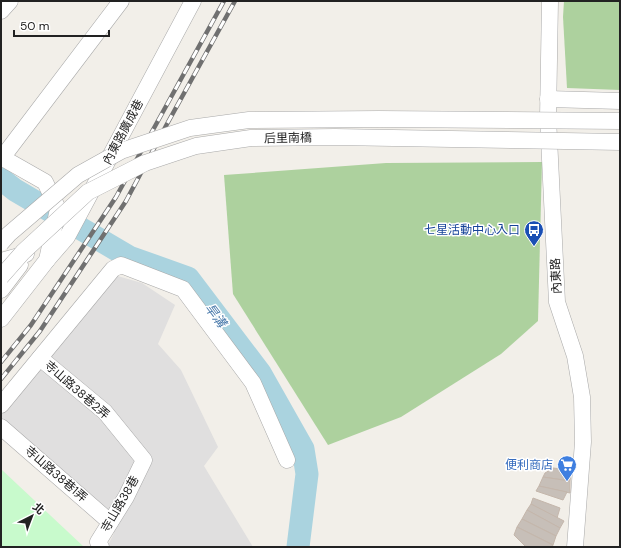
<svg xmlns="http://www.w3.org/2000/svg" width="621" height="548" viewBox="0 0 621 548" font-family="'DM Sans','Noto Sans TC',sans-serif">
<style>
.residential{fill:#e0dfdf}
.forest{fill:#add19e}
.park{fill:#c8facc}
.lines{fill:none;stroke-linecap:round;stroke-linejoin:round}
.river{stroke:#aad3df;stroke-width:23}
.building{fill:#c7bfb8;stroke:#c4b6ab}
.minor-casing{stroke:#a9a9a9;stroke-width:17}
.minor{stroke:#fff;stroke-width:16}
.rail-casing{stroke:#707070;stroke-width:4.5}
.rail{stroke:#fff;stroke-width:3;stroke-dasharray:9;stroke-linecap:butt}
.minor-bridge-casing{stroke:#a9a9a9;stroke-width:17;stroke-linecap:butt}
.minor-bridge{stroke:#fff;stroke-width:16}
.labels{text-anchor:middle;stroke-width:3;stroke-linejoin:round;paint-order:stroke}
.street-label{font-size:12px;fill:#222;stroke:#fff}
.transit-label{font-size:12px;fill:#164399;stroke:#fff;text-anchor:end}
.shop-label{font-size:12px;fill:#366cbe;stroke:#fff;text-anchor:end}
.water-label{font-size:13px;font-style:italic;fill:#4a7aab;stroke:#fff}
</style>
<rect width="100%" height="100%" fill="#f2efe9"/>
<!-- residential -->
<polygon class="residential" points="114,275 142,283 175,305 158,344 181,370 218,447 204,466 253,547 107,547 114,533 1,422 1,415"/>
<!-- forest -->
<g class="forest">
<polygon points="564,1 620,1 620,90 567,88 563,17"/>
<polygon points="542,162 538,321 501,354 401,417 328,445 233,294 224,175 386,163"/>
</g>
<!-- park -->
<polygon class="park" points="1,469 84,547 1,547"/>
<g class="lines">
<!-- river -->
<polyline class="river" points="1,179 15,190 129,257 188,278 260,373 303,449 307,474 298,547"/>
</g>
<!-- building -->
<g class="building">
<polygon points="553,468 571,470 570,481 543,477 545,473"/>
<polygon points="543,477 570,481 570,493 539,486"/>
<polygon points="539,486 567,492 563,500 536,491"/>
<polygon points="533,498 560,508 557,518 531,504"/>
<polygon points="531,504 564,521 560,528 527,510"/>
<polygon points="527,510 560,528 556,536 522,519"/>
<polygon points="522,519 556,536 553,545 517,527"/>
<polygon points="517,527 553,545 552,547 526,547 514,535"/>
</g>
<g class="lines">
<!-- minor casing -->
<g class="minor-casing">
<g id="minor">
<polyline points="550,1 548,118 557,302 575,356 582,397 583,442 575,547"/>
<polyline points="1,11 10,1"/>
<polyline points="548,99 620,101"/>
<polyline points="1,157 45,182 58,209 47,260 1,319"/>
<polyline points="2,158 121,1"/>
<polyline points="47,260 67,237 193,1"/>
<polyline points="1,261 26,254"/>
<polyline points="1,290 20,265"/>
<polyline points="40,358 105,412 144,460 126,497 98,542 101,547"/>
<polyline points="1,405 113,269 121,265 183,289 253,383 287,460"/>
<polyline points="1,427 110,522"/>
</g>
</g>
<!-- minor -->
<use href="#minor" class="minor"/>
<!-- rail casing -->
<g class="rail-casing">
<g id="rail">
<polyline points="1,362 31,325 116,197 224,1"/>
<polyline points="1,379 40,331 126,201 167,124 235,1"/>
</g>
</g>
<!-- rail -->
<use href="#rail" class="rail"/>
<!-- minor-bridge casing -->
<g class="minor-bridge-casing">
<g id="minor-bridge">
<polyline points="1,243 9,234 78,175 121,151 190,128 249,120 379,119 620,121"/>
<polyline points="1,277 23,252 88,192 145,163 196,146 251,138 335,137 620,142"/>
</g>
</g>
<!-- minor-bridge -->
<use href="#minor-bridge" class="minor-bridge"/>
</g>
<!-- icons -->
<defs>
<g id="bus-pin" transform="scale(1)"><path d="M0 17L-7.5 6A9.5 9.5 0 1 1 7.5 6Z" fill="#1a4fb4" stroke="#fff"/><path d="M-5-6H5V4H4V6H2V4H-2V6H-4V4H-5ZM-3.5-4V0h7V-4ZM-3.5 1.2v1.5H-2V1.2ZM2 1.2v1.5H3.5V1.2Z" fill="#fff"/></g>
<g id="supermarket-pin" transform="scale(1)"><path d="M0 17L-7.5 6A9.5 9.5 0 1 1 7.5 6Z" fill="#3f7fe0" stroke="#fff"/><path d="M-6-5.5h2.5l.6 2H6L4.5 2H-2.5L-4.4-4H-6ZM-1.5 3.2a1.3 1.3 0 1 0 .1 0ZM3 3.2a1.3 1.3 0 1 0 .1 0Z" fill="#fff"/></g>
</defs>
<g fill-rule="evenodd">
<use href="#bus-pin" x="534" y="230"/>
<use href="#supermarket-pin" x="567" y="465"/>
</g>
<g class="labels">
<!-- street labels -->
<g class="street-label">
<text transform="translate(123 132) rotate(-62)" y="4">內東路廣成巷</text>
<text transform="translate(288 138) rotate(-1)" y="4">后里南橋</text>
<text transform="translate(556 276) rotate(-93)" y="4">內東路</text>
<text transform="translate(77 390) rotate(41)" y="4">寺山路38巷2弄</text>
<text transform="translate(56 474) rotate(41)" y="4">寺山路38巷1弄</text>
<text transform="translate(120 504) rotate(-60)" y="4">寺山路38巷</text>
</g>
<!-- transit labels -->
<g class="transit-label">
<text x="520" y="234">七星活動中心入口</text>
</g>
<!-- shop labels -->
<g class="shop-label">
<text x="553" y="469">便利商店</text>
</g>
<!-- water labels -->
<g class="water-label">
<text transform="translate(216 315) rotate(53)" y="5">旱溝</text>
</g>
</g>
<!-- border -->
<rect width="621" height="548" fill="none" stroke="#222222" stroke-width="4"/>
<!-- north arrow -->
<g transform="translate(32 516) rotate(42)" stroke="#ffffff" stroke-width="3" paint-order="stroke">
<path d="M0-3L7 15L0 10L-7 15Z" fill="#222222"/>
<text y="-6" font-size="11" font-weight="bold" text-anchor="middle" fill="#222222">北</text>
</g>
<!-- scale -->
<path d="M14 30v6h95v-6" fill="none" stroke="#222222" stroke-width="2"/>
<text x="20" y="30" font-size="12" fill="#222222" stroke="#ffffff" stroke-width="3" paint-order="stroke">50 m</text>
</svg>
